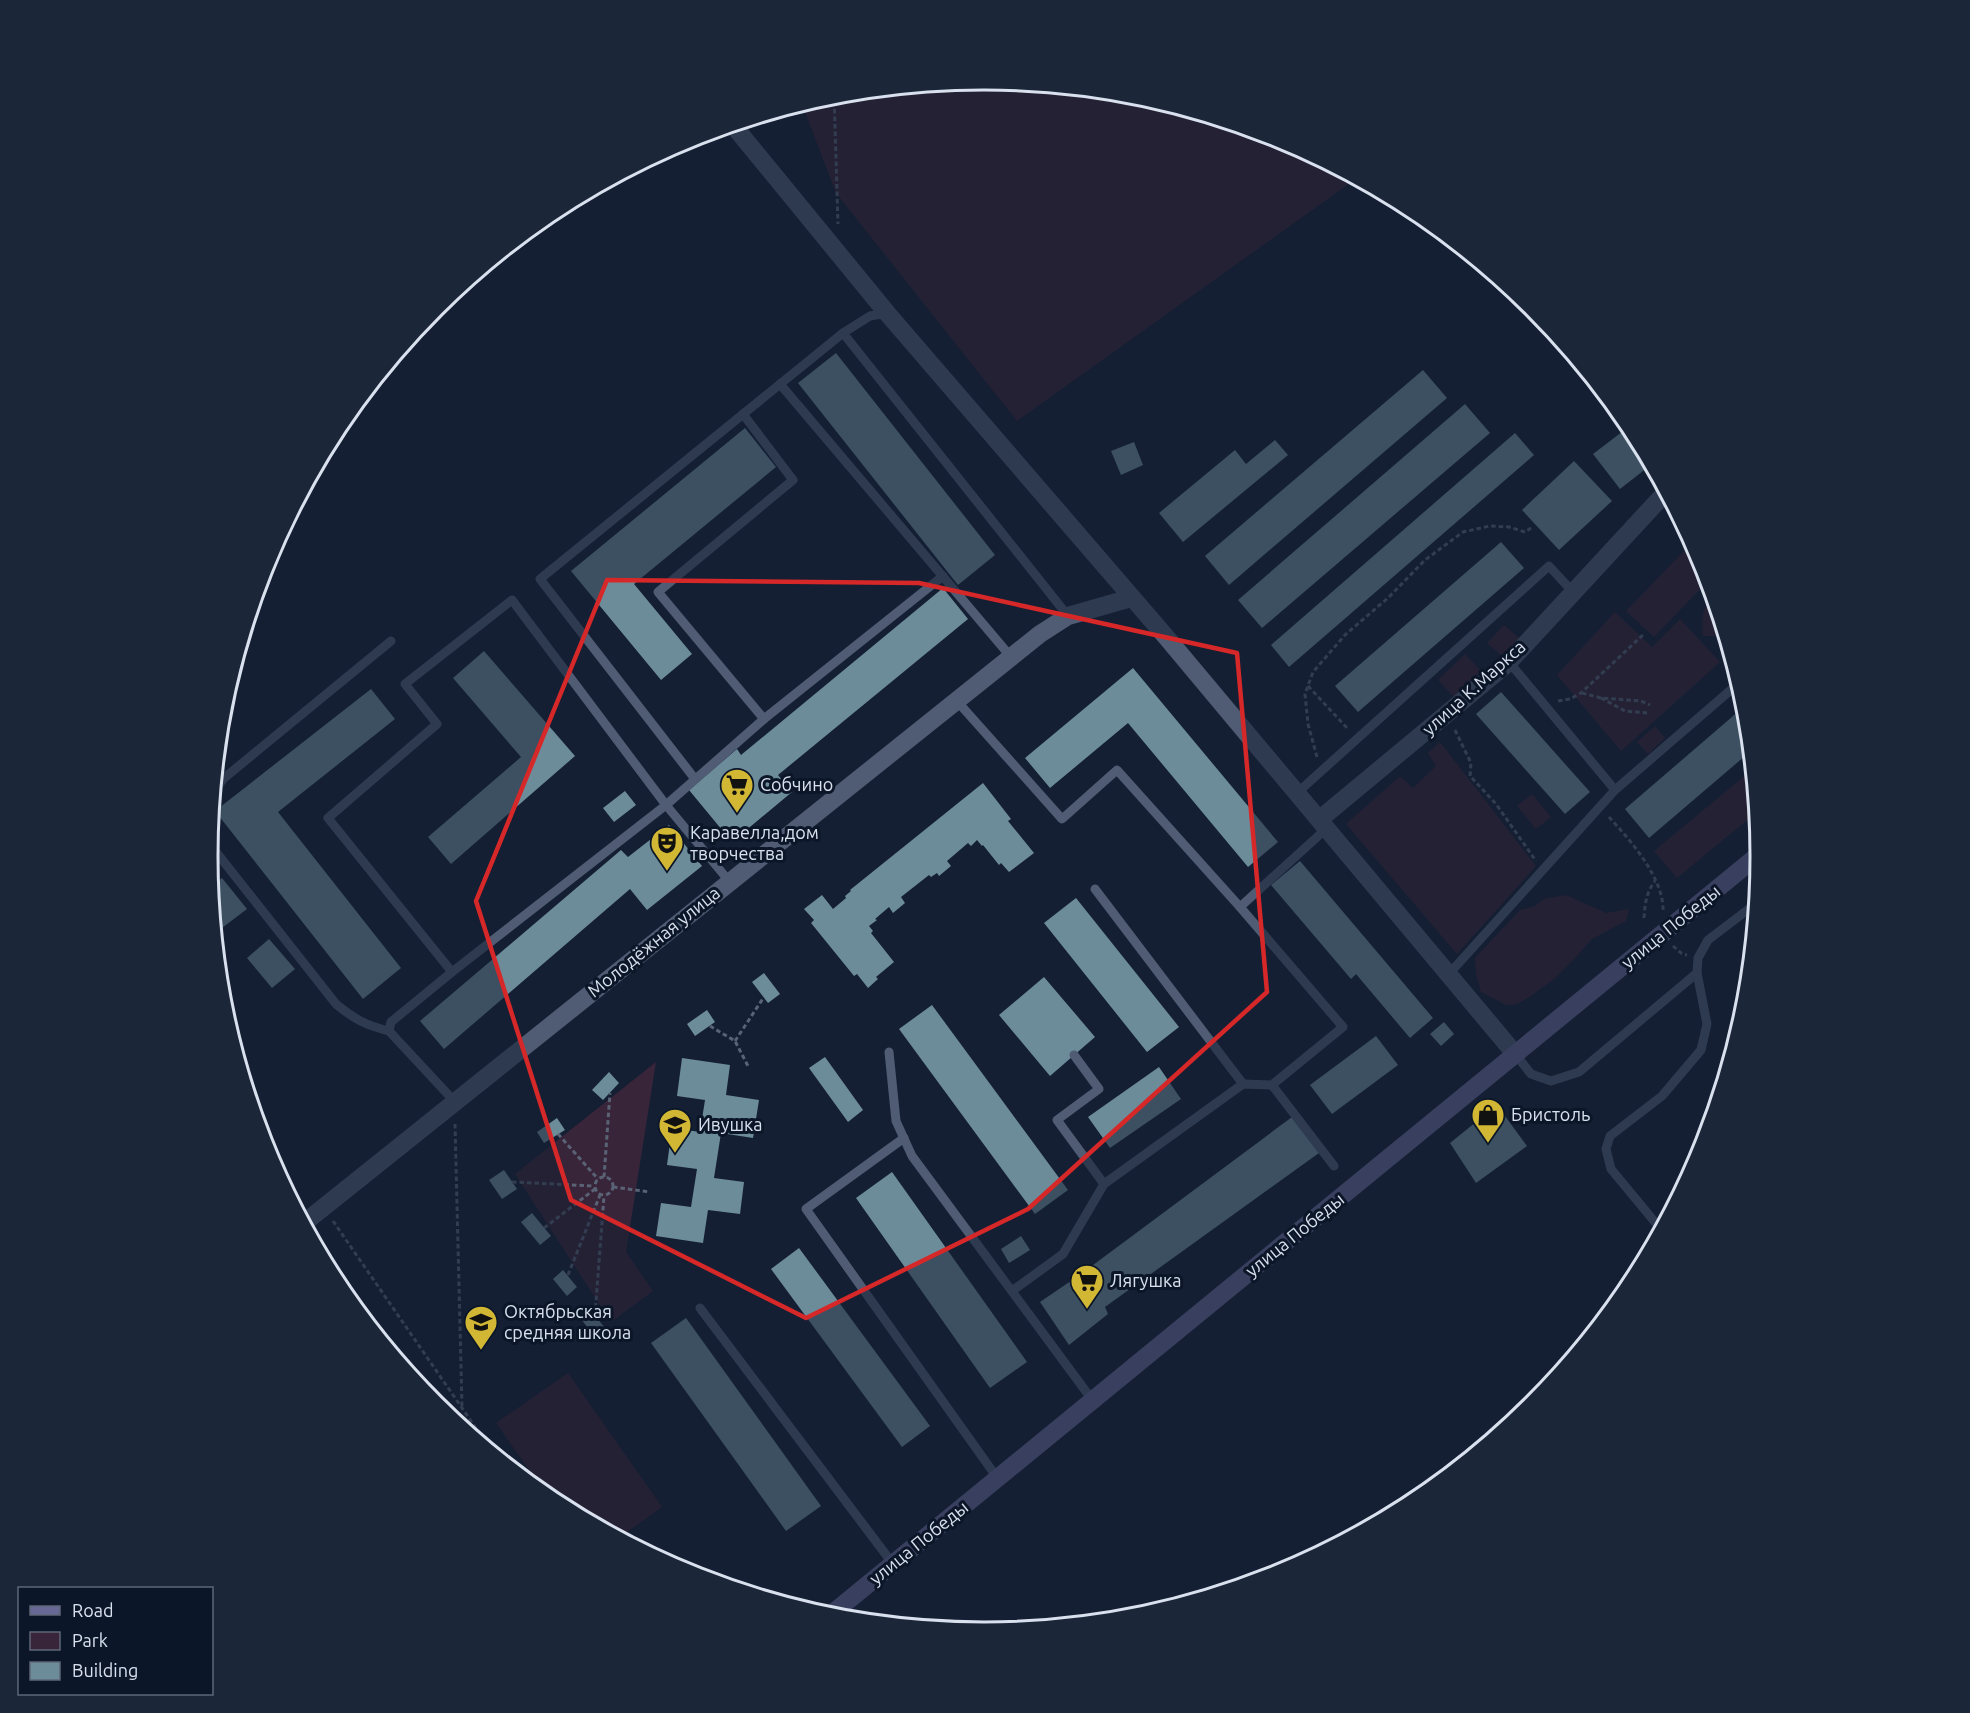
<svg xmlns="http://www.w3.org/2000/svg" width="1970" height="1713" viewBox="0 0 1970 1713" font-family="Ubuntu,sans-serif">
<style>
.green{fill:#392539}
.building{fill:#6d8c9a}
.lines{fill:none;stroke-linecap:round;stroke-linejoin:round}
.path{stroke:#596375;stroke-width:3;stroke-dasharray:4.5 3;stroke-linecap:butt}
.lane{stroke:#4f5c73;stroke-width:9}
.street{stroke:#4f5c73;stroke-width:18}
.secondary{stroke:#676896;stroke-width:18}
.marked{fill:none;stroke:#d62828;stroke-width:4.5;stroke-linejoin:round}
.labels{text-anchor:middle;stroke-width:6;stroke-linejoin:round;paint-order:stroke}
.street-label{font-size:18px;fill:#d9e1ee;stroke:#0b1628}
.poi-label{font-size:18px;fill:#d9e1ee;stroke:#0b1628;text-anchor:start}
.rim{fill:none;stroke:#d9e1ee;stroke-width:3}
</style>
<rect width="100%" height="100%" fill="#141f33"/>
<!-- green -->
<g class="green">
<polygon points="985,80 1137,95 1283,139 1357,178 1017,421 836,193 802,104 834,94"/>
<polygon points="1685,550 1706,570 1709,580 1654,637 1626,611"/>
<path d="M 1714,595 L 1726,634 L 1722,636 L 1703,636 C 1702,617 1701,610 1714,595 Z"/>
<polygon points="1615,612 1652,647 1680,619 1720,662 1621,751 1557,675"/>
<polygon points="1504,625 1519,638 1502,656 1487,643"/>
<polygon points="1465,654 1481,671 1454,697 1438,680"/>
<polygon points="1655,726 1665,738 1648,754 1637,742"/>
<polygon points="1440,742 1536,866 1457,954 1346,824 1400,776 1413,788 1436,766 1428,753"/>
<polygon points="1753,769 1758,811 1677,878 1654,851"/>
<polygon points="1532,794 1551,817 1536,829 1517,806"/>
<polygon points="1566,895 1606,913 1629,909 1626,921 1592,939 1575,958 1554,979 1531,996 1517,1004 1506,1005 1481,992 1476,974 1475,958 1520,910 1535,906 1544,899"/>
<polygon points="656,1062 626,1252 653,1291 611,1322 515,1174"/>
<polygon points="568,1373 662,1507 619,1538 550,1500 496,1423"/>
</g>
<!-- building -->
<g class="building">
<polygon points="836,353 995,555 958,585 798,383"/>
<polygon points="1423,370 1447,398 1229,585 1205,556"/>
<polygon points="1465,404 1490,433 1262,628 1238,600"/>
<polygon points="1631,425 1652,464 1620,489 1593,454"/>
<polygon points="745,428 776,467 634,584 692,654 661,680 571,571"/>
<polygon points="1515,433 1534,455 1289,667 1271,645"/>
<polygon points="1275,440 1288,455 1183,542 1159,513 1235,450 1246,464"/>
<polygon points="1134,442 1143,465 1121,475 1111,451"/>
<polygon points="1574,461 1612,501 1559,550 1522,510"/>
<polygon points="1501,542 1524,568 1358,712 1335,686"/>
<polygon points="943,588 968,619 778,775 792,792 732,842 689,790 737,749 741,755"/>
<polygon points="484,651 575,756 451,864 428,837 521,757 453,678"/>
<polygon points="1133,668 1278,842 1248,867 1128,723 1050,788 1025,758"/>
<polygon points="371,689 395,719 278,812 401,968 363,999 215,811"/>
<polygon points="1501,692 1590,792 1565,814 1476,714"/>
<polygon points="1747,704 1752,750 1649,838 1625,809"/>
<polygon points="983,783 1011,819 1008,821 1034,853 1009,872 1001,863 999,865 983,845 982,846 977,840 971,846 968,843 947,861 951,866 939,876 937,873 931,877 929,875 901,897 905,903 893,913 889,907 875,919 877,920 869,926 873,931 871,933 894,962 876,977 878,979 868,988 857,974 854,976 811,923 814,920 804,909 822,895 833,909 846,898 845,896 851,891 850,890"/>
<polygon points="625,791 636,805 614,822 603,808"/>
<polygon points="669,825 702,866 647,910 630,889 444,1049 420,1021 621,850 628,857"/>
<polygon points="1300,861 1433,1018 1410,1038 1356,974 1351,979 1271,885"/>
<polygon points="222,878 247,909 222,928 214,918 211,887"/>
<polygon points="1076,898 1179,1027 1147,1052 1044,923"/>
<polygon points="269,939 295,969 272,988 247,958"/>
<polygon points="764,973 780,994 768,1003 752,982"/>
<polygon points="1044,977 1095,1037 1050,1076 999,1015"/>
<polygon points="932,1005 1068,1190 1035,1214 899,1029"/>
<polygon points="707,1010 715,1022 695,1036 687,1024"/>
<polygon points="1444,1022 1454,1034 1441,1046 1430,1034"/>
<polygon points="1376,1036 1398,1065 1332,1114 1310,1085"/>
<polygon points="825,1057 863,1110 848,1122 809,1068"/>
<polygon points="682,1058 730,1065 726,1095 759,1100 753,1138 721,1133 714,1178 744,1182 740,1214 708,1210 703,1243 656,1236 661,1203 691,1207 697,1169 667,1165 672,1128 700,1132 705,1100 677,1096"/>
<polygon points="1159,1067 1181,1099 1110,1148 1088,1117"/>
<polygon points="609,1072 619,1083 603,1100 592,1090"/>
<polygon points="1497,1105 1527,1146 1476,1183 1450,1143"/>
<polygon points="1292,1117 1319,1153 1105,1307 1108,1314 1069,1345 1040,1302 1081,1274"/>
<polygon points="557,1118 565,1130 544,1143 537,1132"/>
<polygon points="504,1170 517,1189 502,1199 489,1180"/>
<polygon points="892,1172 1027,1362 990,1388 856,1198"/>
<polygon points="532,1213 551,1236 540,1245 521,1222"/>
<polygon points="1021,1236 1030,1250 1009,1263 1001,1249"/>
<polygon points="799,1248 930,1426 902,1447 771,1269"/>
<polygon points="563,1270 577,1287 567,1296 553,1279"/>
<polygon points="591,1310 604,1327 594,1335 580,1318"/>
<polygon points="686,1318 821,1506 786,1531 651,1343"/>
</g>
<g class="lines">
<!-- path -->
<g class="path">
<polyline points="834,94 838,224"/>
<polyline points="1308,686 1348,729"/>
<polyline points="1582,693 1601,698 1641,701 1650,705"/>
<polyline points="1601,698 1625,711 1647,713"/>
<polyline points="1558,701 1570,699 1581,693 1645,633"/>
<polyline points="1455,730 1471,763 1470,776 1496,804 1536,861"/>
<polyline points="1317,757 1308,724 1305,694 1313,672 1345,635 1389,597 1425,560 1463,532 1490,526 1509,527 1525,532 1531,528"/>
<path d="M 1609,817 C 1630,840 1664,878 1663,911"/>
<path d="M 1644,918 C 1645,904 1646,893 1655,881"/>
<polyline points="1673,946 1682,954 1687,955"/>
<polyline points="710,1026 735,1041 748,1066"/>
<polyline points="735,1041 764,997"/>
<polyline points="455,1124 462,1407"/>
<polyline points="558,1134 598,1179"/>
<circle cx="604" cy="1186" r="9"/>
<polyline points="604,1177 610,1093"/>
<polyline points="512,1182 594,1186"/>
<polyline points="613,1187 650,1192"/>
<polyline points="333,1221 493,1453"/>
<polyline points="544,1228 595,1189"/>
<polyline points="568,1275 600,1195"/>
<polyline points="595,1315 604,1196"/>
<polyline points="780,1603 786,1599"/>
</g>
<!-- lane -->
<g class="lane">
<polyline points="843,333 1068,616"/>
<polyline points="780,384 1011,657"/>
<polyline points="743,414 793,480 658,592 764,719"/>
<polyline points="1509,662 1615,790"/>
<polyline points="956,700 1062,819 1117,770 1240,907 1327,828"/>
<polyline points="695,779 540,579 843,333 870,316 887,313"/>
<polyline points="215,790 223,779 391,641"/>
<polyline points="1297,793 1549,566 1572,591"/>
<path d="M 209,843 L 336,1004 C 354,1019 365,1025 389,1031"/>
<polyline points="1095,889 1243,1084"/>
<polyline points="1240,907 1343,1027 1272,1085 1334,1166"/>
<polyline points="452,972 328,818 437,724 405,684 512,600 666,805 729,881"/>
<polyline points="1448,975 1615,790 1740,682"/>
<polyline points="889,1052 896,1121 912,1156 1093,1401"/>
<polyline points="1074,1055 1099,1089 1057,1120 1104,1184"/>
<polyline points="1516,1055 1531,1074 1551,1081 1579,1072 1697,973"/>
<polyline points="455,1102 389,1031 391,1022 452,972 666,805 764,719 943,576"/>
<polyline points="904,1138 806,1209 998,1479"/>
<polyline points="1659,1227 1611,1169 1606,1149 1610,1136 1662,1096 1701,1050 1707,1024 1697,973 1698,958 1708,940 1758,902"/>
<polyline points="1012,1291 1063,1254 1104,1184 1243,1084 1272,1085"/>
<polyline points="700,1308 893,1564"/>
</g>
<!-- street -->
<g class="street">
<polyline points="733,125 887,313 1167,638 1516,1055"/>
<polyline points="1320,819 1509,662 1667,491"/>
<polyline points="304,1223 1040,634 1068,616 1131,598"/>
</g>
<!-- secondary -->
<polyline class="secondary" points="828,1617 1762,852"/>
</g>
<!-- marked area -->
<path d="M0 0H1970V1713H0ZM 607,580 L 919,583 L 1237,653 L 1267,992 L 1028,1209 L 806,1318 L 571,1200 L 476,901 Z" fill="#141f33" fill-opacity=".55" fill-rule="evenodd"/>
<path class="marked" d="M 607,580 L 919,583 L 1237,653 L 1267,992 L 1028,1209 L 806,1318 L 571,1200 L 476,901 Z"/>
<!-- icons -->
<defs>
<g id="supermarket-pin" transform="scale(1.725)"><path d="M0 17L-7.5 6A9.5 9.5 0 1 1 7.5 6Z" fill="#d2b735" stroke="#0b1628"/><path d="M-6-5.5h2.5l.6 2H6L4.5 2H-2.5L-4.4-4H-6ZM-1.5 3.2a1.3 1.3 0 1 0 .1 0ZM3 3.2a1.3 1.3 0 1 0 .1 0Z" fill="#111"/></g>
<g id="theatre-pin" transform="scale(1.725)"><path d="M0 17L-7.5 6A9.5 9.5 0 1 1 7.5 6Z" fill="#d2b735" stroke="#0b1628"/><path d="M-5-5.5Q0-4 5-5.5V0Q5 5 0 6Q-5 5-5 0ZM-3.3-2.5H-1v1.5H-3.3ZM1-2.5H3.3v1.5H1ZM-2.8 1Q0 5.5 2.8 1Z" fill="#111"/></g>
<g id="shop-pin" transform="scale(1.725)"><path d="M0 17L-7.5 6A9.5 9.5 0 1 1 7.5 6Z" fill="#d2b735" stroke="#0b1628"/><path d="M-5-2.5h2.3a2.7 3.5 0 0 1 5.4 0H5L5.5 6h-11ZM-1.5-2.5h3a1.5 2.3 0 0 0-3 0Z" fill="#111"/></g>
<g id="school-pin" transform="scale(1.725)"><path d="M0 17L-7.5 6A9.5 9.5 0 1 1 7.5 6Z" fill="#d2b735" stroke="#0b1628"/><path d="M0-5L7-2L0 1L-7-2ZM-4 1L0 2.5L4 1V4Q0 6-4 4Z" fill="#111"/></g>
</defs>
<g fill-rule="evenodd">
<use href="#supermarket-pin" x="737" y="785"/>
<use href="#theatre-pin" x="667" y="843"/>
<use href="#shop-pin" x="1488" y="1115"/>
<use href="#school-pin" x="675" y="1125"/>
<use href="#supermarket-pin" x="1087" y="1281"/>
<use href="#school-pin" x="481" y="1322"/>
</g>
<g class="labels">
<!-- street labels -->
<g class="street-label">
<text transform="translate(1474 688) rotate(-42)" y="6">улица К.Маркса</text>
<text transform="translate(1671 927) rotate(-39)" y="6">улица Победы</text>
<text transform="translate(654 942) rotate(-39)" y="6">Молодёжная улица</text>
<text transform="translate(1295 1235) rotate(-39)" y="6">улица Победы</text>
<text transform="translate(919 1543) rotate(-39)" y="6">улица Победы</text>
</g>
<!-- poi labels -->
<g class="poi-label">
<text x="760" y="791">Собчино</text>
<text x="690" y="839">Каравелла,дом<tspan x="690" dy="21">творчества</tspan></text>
<text x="1511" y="1121">Бристоль</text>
<text x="698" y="1131">Ивушка</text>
<text x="1110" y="1287">Лягушка</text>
<text x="504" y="1318">Октябрьская<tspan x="504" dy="21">средняя школа</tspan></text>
</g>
</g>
<!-- crop -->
<path d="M0 0H1970V1713H0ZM218 856a766 766 0 1 1 1532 0a766 766 0 1 1-1532 0Z" fill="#1b2638" fill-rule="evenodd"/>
<path class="rim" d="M218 856a766 766 0 1 1 1532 0a766 766 0 1 1-1532 0Z"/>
<!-- legend -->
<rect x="18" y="1587" width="195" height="108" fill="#0b1628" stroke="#5d6777" stroke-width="1.5"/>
<rect x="30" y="1606" width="30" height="9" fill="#676896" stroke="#5d6777" stroke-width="1.5"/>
<text x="72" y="1617" font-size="18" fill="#d9e1ee">Road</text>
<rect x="30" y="1632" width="30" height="18" fill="#392539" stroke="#5d6777" stroke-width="1.5"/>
<text x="72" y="1647" font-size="18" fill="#d9e1ee">Park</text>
<rect x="30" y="1662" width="30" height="18" fill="#6d8c9a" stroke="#5d6777" stroke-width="1.5"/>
<text x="72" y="1677" font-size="18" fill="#d9e1ee">Building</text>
</svg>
